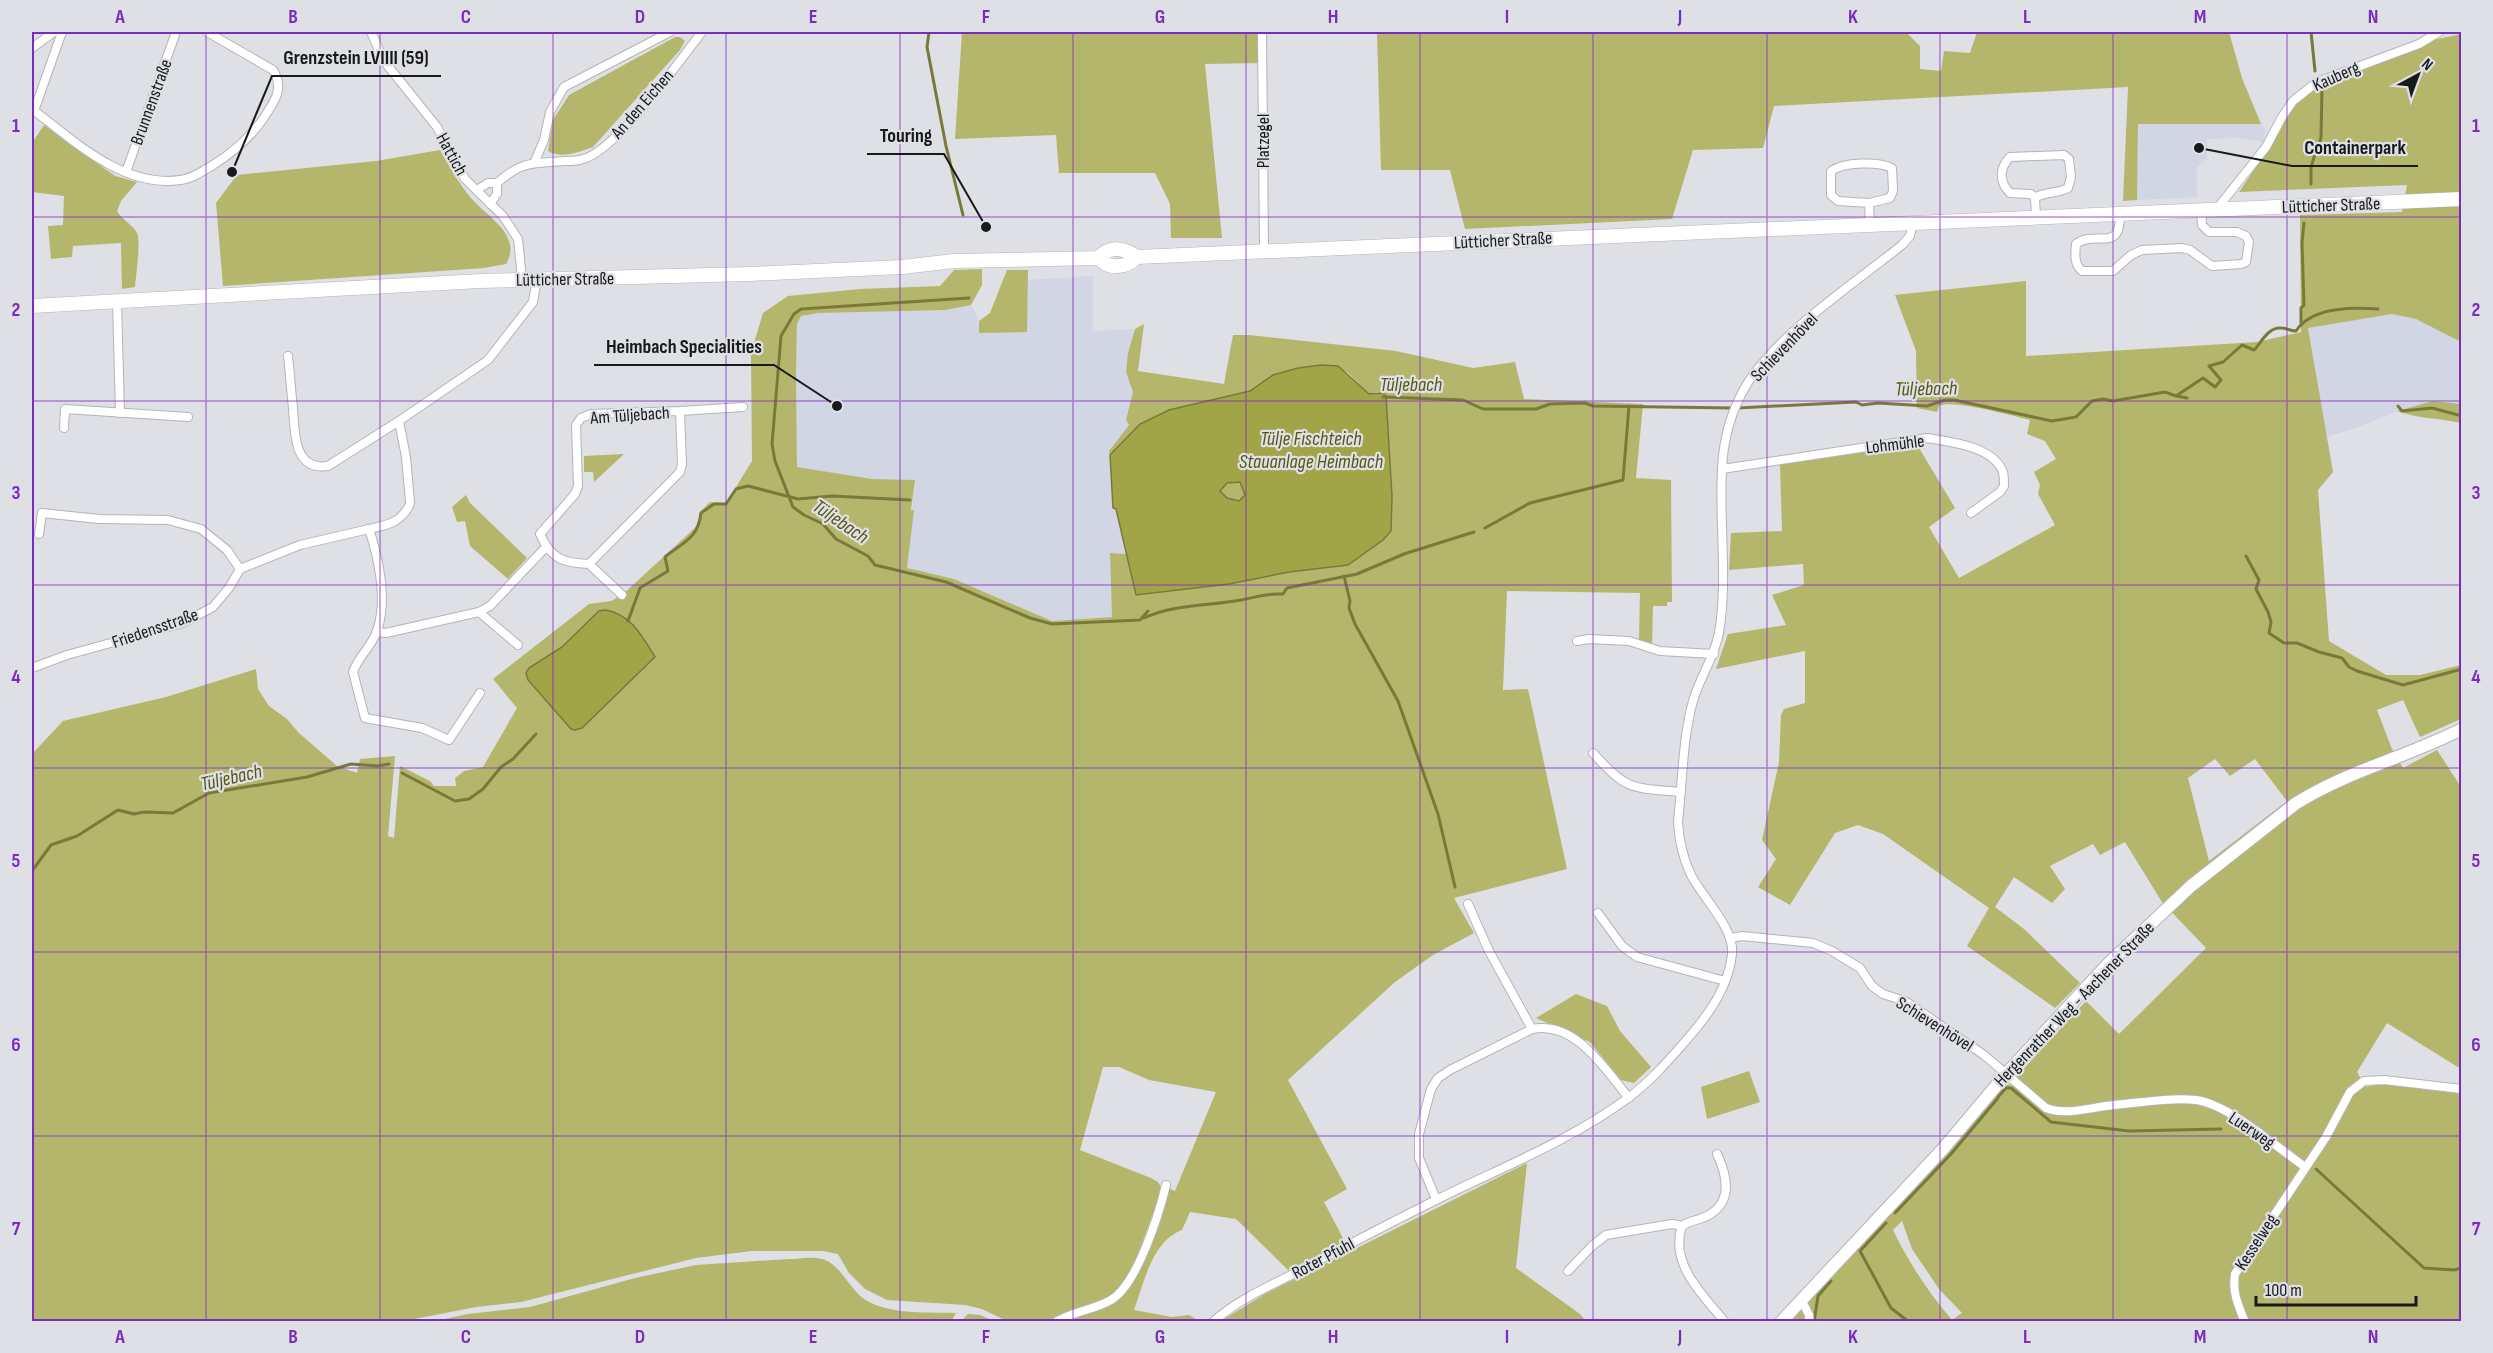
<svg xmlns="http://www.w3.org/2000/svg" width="2493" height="1353" viewBox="0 0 2493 1353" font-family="'Sofia Sans Condensed',sans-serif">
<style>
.built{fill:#d2d5e3}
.green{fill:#b4b66c;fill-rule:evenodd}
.water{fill:#a2a448;stroke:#797a3a;stroke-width:1.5;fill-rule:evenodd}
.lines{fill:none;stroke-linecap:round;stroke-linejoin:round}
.stream{stroke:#797a3a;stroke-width:3}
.street-casing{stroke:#b2b4b9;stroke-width:10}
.secondary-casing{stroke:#b2b4b9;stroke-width:14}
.primary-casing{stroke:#b2b4b9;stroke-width:15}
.street{stroke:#fff;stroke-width:8}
.secondary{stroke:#fff;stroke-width:12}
.primary{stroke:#fff;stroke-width:14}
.grid{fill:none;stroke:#7b2cbf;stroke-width:1.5;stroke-opacity:0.55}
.labels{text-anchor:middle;stroke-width:4.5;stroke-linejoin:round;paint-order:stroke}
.street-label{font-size:18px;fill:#18191b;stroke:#dee0e6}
.water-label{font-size:20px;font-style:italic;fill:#565712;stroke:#dee0e6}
.leader{fill:none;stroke:#18191b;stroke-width:2}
.callout-dot{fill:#18191b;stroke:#dee0e6;stroke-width:2}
.callout-label{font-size:20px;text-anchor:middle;font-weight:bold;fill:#18191b;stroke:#dee0e6;stroke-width:4.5;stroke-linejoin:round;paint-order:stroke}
.neatline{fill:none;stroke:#7b2cbf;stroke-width:2}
.grid-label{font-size:20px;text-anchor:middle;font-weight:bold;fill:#7b2cbf}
</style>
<rect width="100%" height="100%" fill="#dee0e6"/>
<!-- built -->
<g class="built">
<polygon points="2246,122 2261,124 2265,128 2264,142 2237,138 2207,139 2207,158 2197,167 2197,197 2137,200 2137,124"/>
<polygon points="1093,276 1093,331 1135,329 1128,353 1126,372 1133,392 1126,420 1129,425 1109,451 1113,500 1126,554 1110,553 1112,617 1052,621 983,591 907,568 915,480 872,479 797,467 796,373 797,324 801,316 818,313 944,310 971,305 979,321 980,333 1027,331 1027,280"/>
<polygon points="2392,314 2416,319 2461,342 2461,404 2433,401 2398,411 2356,428 2326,437 2308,327"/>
</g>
<!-- green -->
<g class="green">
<polygon points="962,32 1262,32 1262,63 1205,64 1222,238 1171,238 1170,204 1155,173 1059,173 1056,135 955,139"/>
<polygon points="1377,33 1906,32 1920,46 1920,69 1941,71 1944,51 1970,53 1977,32 2229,32 2242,78 2261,124 2138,124 2137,200 2123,201 2128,87 1774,106 1763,148 1693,150 1672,219 1465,229 1450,170 1381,170"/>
<path d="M 2461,34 L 2461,342 L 2416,319 L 2392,314 L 2308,328 L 2333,472 L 2318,490 L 2329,641 L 2386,675 L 2420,675 L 2461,665 L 2461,719 L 2420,737 L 2403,700 L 2377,710 L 2392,749 L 2403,768 L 2437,750 L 2461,787 L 2461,1069 L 2387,1023 L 2357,1072 L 2366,1087 L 2381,1084 L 2461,1094 L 2461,1321 L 1788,1321 L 1812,1298 L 2005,1083 L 2013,1086 L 2017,1076 L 2086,1001 L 2119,1034 L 2206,948 L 2162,902 L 2125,842 L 2100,855 L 2093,844 L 2050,866 L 2065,889 L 2052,903 L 2014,877 L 1995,907 L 2024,929 L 2080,983 L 2055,1008 L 1967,946 L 1989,908 L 1883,834 L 1858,825 L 1835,833 L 1790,905 L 1758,887 L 1776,859 L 1762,840 L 1779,762 L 1781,715 L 1784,709 L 1805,703 L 1805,651 L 1716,669 L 1728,634 L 1786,625 L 1772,595 L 1804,585 L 1803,564 L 1729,570 L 1731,533 L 1782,531 L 1780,464 L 1916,443 L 1955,508 L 1929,527 L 1959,578 L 2055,525 L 2038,494 L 2040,485 L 2034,472 L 2056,459 L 2045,441 L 2027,434 L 2030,420 C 2012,416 1953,399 1939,406 L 1937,412 L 1917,408 L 1916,351 L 1895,295 L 2026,281 L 2026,356 L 2257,342 L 2301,332 L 2300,215 L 2402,212 L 2407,185 L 2239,192 L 2269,148 L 2285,119 L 2296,104 L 2320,85 L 2433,40 ZM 2215,759 L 2230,776 L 2255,759 L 2287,801 L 2209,861 L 2188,778 ZM 1902,1221 L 1912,1249 L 1939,1289 L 1962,1313 L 1952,1320 C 1928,1292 1909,1263 1893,1230 Z"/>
<path d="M 675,37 L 680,37 L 685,41 L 680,50 L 593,147 C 579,152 562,159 548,151 L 553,120 L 569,95 Z"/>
<path d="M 44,125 L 115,176 L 137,182 L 121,201 L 117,211 C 122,220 132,224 137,233 C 141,241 136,275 135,287 L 122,289 L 121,243 L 73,246 L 72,257 L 51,259 L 48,226 L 63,225 L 64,196 L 32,192 L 32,143 Z"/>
<path d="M 440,150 C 449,166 458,182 470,197 C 487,217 523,235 506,264 L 484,268 L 223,286 L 216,203 L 237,175 L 376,161 Z"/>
<path d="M 982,269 L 982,285 L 971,305 L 945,310 L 818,313 L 801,316 L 797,324 L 796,373 L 797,467 L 872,479 L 915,480 L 911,510 L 914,510 L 907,568 L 954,579 L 1052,621 L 1112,617 L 1110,553 L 1126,554 L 1136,595 L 1229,584 L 1289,572 L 1348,565 L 1383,540 L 1392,496 L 1386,396 L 1378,392 L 1369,394 L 1347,372 L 1298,368 L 1273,375 L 1250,391 L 1169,410 L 1140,424 L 1110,455 L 1109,451 L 1129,425 L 1126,420 L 1133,392 L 1126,372 L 1128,353 L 1135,329 L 1144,324 L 1138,371 L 1224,384 L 1233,335 L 1249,335 L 1396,351 L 1473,368 L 1515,362 L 1524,399 L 1643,404 L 1636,478 L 1671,480 L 1672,602 L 1667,602 L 1667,606 L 1653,606 L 1652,646 L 1639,639 L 1640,593 L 1507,591 L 1503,690 L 1528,689 L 1567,869 L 1454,898 L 1474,933 L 1433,955 L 1395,982 L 1288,1080 L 1347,1189 L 1324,1202 L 1345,1242 L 1288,1270 L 1236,1219 L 1190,1212 L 1182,1230 C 1152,1241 1144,1283 1134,1310 L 1172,1317 L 1189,1315 L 1199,1321 L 1068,1321 L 1105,1306 L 1117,1300 L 1128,1289 L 1136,1277 L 1168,1188 L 1175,1191 L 1216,1092 L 1149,1080 L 1119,1067 L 1103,1067 L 1080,1150 L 1151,1178 L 1158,1182 L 1162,1189 L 1129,1278 L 1115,1295 L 1056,1316 L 1050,1321 L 1007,1321 L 982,1309 L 965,1305 L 887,1300 L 865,1289 L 849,1273 L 838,1254 L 823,1251 L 752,1251 L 696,1258 L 521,1302 L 476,1307 L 404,1321 L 32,1321 L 32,754 L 63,721 L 166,697 L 256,669 L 258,689 L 269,706 L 287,719 L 299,733 L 337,766 L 357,773 L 360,759 L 395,756 L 388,836 L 394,838 L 400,766 L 430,781 L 434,786 L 456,786 L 455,778 L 464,771 L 483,767 L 517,708 L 493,679 L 589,604 L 611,601 L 622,595 L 697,526 L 700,512 L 710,502 L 724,503 L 728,500 L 752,461 L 751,353 L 763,313 L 788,296 L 860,289 L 940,286 L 954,270 Z"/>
<polygon points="1007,270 1028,270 1027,332 979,333 979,321 990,313"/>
<path d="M 2433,401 L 2461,404 L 2461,423 C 2440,418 2418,419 2397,411 Z"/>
<polygon points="624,454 594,482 593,472 584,472 584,456"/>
<polygon points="1240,482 1245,495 1239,501 1227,498 1220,490 1227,483"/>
<polygon points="466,495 470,503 527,558 508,579 470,546 465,521 457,522 452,507"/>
<polygon points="1576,994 1607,1006 1620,1031 1651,1067 1634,1083 1621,1080 1590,1042 1536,1018"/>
<polygon points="1749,1071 1760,1102 1707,1119 1701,1087"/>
<polygon points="1527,1163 1516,1268 1580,1314 1586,1321 1221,1321 1265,1294"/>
<path d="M 789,1259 C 799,1259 812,1256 822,1259 C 842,1264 850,1293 869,1302 C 895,1315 928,1312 956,1313 L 951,1322 L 435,1321 L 468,1314 L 530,1307 L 635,1278 L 696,1265 Z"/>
<polygon points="968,1314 980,1315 994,1321 961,1321"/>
</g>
<!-- water -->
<g class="water">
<path d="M 1321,365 L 1338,366 L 1369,394 L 1383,393 L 1386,396 L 1392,496 L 1391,531 L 1383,540 L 1348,565 L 1289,572 L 1229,584 L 1136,595 L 1116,509 L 1113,508 L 1110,455 L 1140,424 L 1169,410 L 1250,391 L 1273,375 L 1298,368 ZM 1240,482 L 1245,495 L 1239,501 L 1227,498 L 1220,491 L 1227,483 Z"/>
<path d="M 605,610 C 631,614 642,636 655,657 L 582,728 L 575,730 L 571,729 L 528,680 L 526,673 L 529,668 L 562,647 L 599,611 Z"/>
</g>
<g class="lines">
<!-- stream -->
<g class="stream">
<polyline points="929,32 927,47 946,146 963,215"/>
<polyline points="2311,32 2315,71"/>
<polyline points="2311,184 2311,168 2316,150 2321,138 2322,87"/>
<polyline points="969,298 801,309 794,314 781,336 772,444 775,461 793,507 804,515 823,524 836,539 868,556 875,565 946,582 1030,618 1052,624 1140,620 1148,611"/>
<polyline points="2301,323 2301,308 2304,305 2302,242 2304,223"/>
<polyline points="2177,396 2187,398"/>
<polyline points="1383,397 1463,400 1483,409 1536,409 1550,404 1585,403 1593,406 1732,408"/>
<polyline points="2398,406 2402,411 2432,408 2462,416"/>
<path d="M 1738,408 L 1856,402 L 1862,405 L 1878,403 L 1927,406 L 1945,400 L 1954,400 L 2052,421 L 2076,417 L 2092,401 L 2103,399 L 2113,401 L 2165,392 L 2176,396 L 2203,378 L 2215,387 L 2221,380 L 2209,366 L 2223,362 L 2242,345 L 2254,350 C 2261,343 2268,327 2281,328 C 2287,328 2290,331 2296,331 C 2311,307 2353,307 2378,309"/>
<polyline points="1485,528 1530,503 1623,480 1629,406"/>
<polyline points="2246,556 2259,580 2256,589 2268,612 2271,622 2269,633 2284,643 2297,643 2319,652 2342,658 2349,667 2357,671 2403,685 2462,669"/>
<polyline points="1344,576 1350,601 1349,608 1355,624 1398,701 1438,814 1455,887"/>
<path d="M 1144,618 C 1174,604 1209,606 1241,600 C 1259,597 1264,593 1283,594 L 1287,588 L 1357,574 L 1404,554 L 1474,532"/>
<path d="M 628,621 L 640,588 L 668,571 L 665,557 C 683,542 698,539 701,513 L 714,504 L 726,504 L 736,489 L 748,486 L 798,499 L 832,496 L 910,500"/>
<polyline points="402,773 455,801 469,799 483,789 501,767 513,759 536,734"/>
<polyline points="32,871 51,845 77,836 118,810 134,814 144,812 173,813 209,793 307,777 351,764 378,766 389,764"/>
<polyline points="1998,1097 2006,1088 2011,1088 2051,1122 2129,1131 2221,1129"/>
<polyline points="2316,1169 2424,1268 2454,1270 2462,1268"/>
<polyline points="1895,1213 1951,1154 1998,1098"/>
<polyline points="1886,1223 1860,1251 1891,1308 1909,1322"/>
<polyline points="1814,1322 1818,1296 1831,1281"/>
</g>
<!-- street casing -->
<g class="street-casing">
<g id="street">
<polyline points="371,32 384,61 437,127 465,179 503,216 518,239 522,279"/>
<polyline points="1262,32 1264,250"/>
<polyline points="32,48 54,32"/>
<path d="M 32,109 C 74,141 123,188 180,180 C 192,179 203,171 213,165 C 234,152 249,139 263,119 C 274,102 285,89 273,70 L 207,32"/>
<polyline points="34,111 62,32"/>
<polyline points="535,161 544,140 550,112 564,87 670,32"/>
<polyline points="126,172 176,32"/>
<path d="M 477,190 L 488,183 L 497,183 C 523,160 532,164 565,161 C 570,161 578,161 583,159 C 617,150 679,61 702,32"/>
<path d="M 2035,198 C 2044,191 2058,194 2068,188 L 2071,177 L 2069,159 L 2064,155 L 2010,157 C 1999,168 1999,182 2010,193 L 2031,194 L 2035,198 L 2036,217"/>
<path d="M 1869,203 L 1838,201 L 1831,195 L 1831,171 C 1844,162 1878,161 1892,168 L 1893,191 L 1890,198 L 1869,203 L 1870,225"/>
<polyline points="490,204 497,194 497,183"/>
<polyline points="2216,210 2266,147 2282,117 2293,101 2317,82 2419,44 2439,32"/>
<path d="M 2120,215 C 2120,254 2096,229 2076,244 C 2075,255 2074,264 2082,271 L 2113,271 L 2131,255 L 2142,250 L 2182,248 L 2190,250 L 2212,266 L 2241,264 L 2246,262 L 2249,242 L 2246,236 L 2237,232 L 2209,232 L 2202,225 L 2201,211"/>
<polyline points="117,302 120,413"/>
<path d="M 288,356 C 290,373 291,391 293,408 C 295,432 293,471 328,466 L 399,421"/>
<path d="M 680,411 L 682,464 L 680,472 L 589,564 C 563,563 551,559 540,534 L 575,494 L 578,486 L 576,425 L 581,418 L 591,414 L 680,411 L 743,407"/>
<polyline points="64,428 65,409 188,417"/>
<path d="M 1722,469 L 1927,438 C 1950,442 1993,446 2003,472 C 2004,476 2004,482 2004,486 L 2000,492 L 1971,513"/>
<polyline points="410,502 406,457 399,421 488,360 533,302 537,279"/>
<path d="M 369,529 C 387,525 400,523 409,506"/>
<polyline points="39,534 42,513 99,519 168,520 201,529 227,550 240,569"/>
<polyline points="589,564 622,595"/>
<path d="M 240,569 L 300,545 L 369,529 C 379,560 388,599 377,631 C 372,646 358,657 353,672 L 365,718 L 422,728 L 449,740 L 480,693"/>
<polyline points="479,612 518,645"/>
<polyline points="377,632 386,633 479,612 490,606 546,547"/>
<polyline points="1577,641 1589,639 1629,641 1660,651 1714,654"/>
<polyline points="32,668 67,655 183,623 213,607 229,588 240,569"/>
<path d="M 1593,753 C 1627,791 1632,788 1681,792"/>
<path d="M 1468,904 L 1489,951 L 1532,1029 C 1575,1020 1605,1069 1629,1098"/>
<polyline points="1598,913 1622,946 1637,957 1725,981"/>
<path d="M 1731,938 L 1742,936 L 1813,943 L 1832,951 L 1860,968 L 1872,986 L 1883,994 L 1905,1001 L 1984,1055 L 2046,1108 C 2066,1116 2092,1107 2114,1105 C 2140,1103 2170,1097 2196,1100 C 2228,1104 2278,1148 2305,1167"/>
<path d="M 1717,1154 C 1727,1175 1733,1201 1709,1215 C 1701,1220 1690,1220 1682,1226 C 1669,1264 1703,1295 1725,1322"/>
<polyline points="1436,1199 1419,1158 1419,1134 1431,1089 1438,1078 1450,1070 1532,1029"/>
<polyline points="1568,1271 1592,1246 1606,1235 1672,1224 1682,1226"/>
<polyline points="1802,1301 1809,1315 1809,1322"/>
<path d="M 1056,1322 C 1073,1311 1094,1310 1111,1300 C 1137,1285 1159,1214 1166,1185"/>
<path d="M 1213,1322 C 1237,1300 1270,1286 1299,1271 C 1344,1247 1390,1223 1436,1200 C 1500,1168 1570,1141 1628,1098 C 1651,1081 1670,1059 1689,1037 C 1709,1014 1729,986 1732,954 C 1735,929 1703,898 1691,875 C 1683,858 1679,841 1678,822 C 1682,786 1683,735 1693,701 C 1700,677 1714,658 1719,633 C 1728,579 1719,524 1722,470 C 1723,440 1732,409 1747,384 C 1778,334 1856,282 1902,245 L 1910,236 L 1913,222"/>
<path d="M 2245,1322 C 2238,1305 2232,1292 2235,1274 L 2326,1137 L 2350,1092 L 2364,1081 L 2384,1080 L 2462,1089"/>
</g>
</g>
<!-- secondary casing -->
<g class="secondary-casing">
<path id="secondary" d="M 1781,1322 L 1943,1149 L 2007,1073 L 2109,963 L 2191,886 L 2295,804 C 2347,771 2407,757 2462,729"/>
</g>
<!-- primary casing -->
<g class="primary-casing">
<g id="primary">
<path d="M 1099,258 C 1109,270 1126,268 1137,257"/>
<path d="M 32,306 L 480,281 L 750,274 L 902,267 L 954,261 L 1099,258 C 1109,245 1124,248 1137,257 L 2462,199"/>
</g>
</g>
<!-- street -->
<use href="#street" class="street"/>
<!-- secondary -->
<use href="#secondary" class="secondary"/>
<!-- primary -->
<use href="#primary" class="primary"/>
</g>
<!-- grid -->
<path class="grid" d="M 206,32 L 206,1322M 380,32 L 380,1322M 553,32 L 553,1322M 726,32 L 726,1322M 900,32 L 900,1322M 1073,32 L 1073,1322M 1246,32 L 1246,1322M 1420,32 L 1420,1322M 1593,32 L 1593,1322M 1767,32 L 1767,1322M 1940,32 L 1940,1322M 2113,32 L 2113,1322M 2287,32 L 2287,1322M 32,217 L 2462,217M 32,401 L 2462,401M 32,585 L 2462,585M 32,768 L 2462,768M 32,952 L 2462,952M 32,1136 L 2462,1136"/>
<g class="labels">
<!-- street labels -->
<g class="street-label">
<text transform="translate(2336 76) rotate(-24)" y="6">Kauberg</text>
<text transform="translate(151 102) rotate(-70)" y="6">Brunnenstraße</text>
<text transform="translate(642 104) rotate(-49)" y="6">An den Eichen</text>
<text transform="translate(1263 141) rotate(-90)" y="6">Platzegel</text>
<text transform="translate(452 154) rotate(61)" y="6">Hattich</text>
<text transform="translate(2331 205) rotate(-2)" y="6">Lütticher Straße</text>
<text transform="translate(1503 240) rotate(-3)" y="6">Lütticher Straße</text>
<text transform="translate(565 279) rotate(-1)" y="6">Lütticher Straße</text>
<text transform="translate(1784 347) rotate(-46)" y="6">Schievenhövel</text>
<text transform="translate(630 415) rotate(-4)" y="6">Am Tüljebach</text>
<text transform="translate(1895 444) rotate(-7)" y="6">Lohmühle</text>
<text transform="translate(155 628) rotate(-19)" y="6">Friedensstraße</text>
<text transform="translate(2074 1004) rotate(-46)" y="6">Hergenrather Weg - Aachener Straße</text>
<text transform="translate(1935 1024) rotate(32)" y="6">Schievenhövel</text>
<text transform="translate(2252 1130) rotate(34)" y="6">Luerweg</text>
<text transform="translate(2256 1242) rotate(-57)" y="6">Kesselweg</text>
<text transform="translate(1323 1258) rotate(-28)" y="6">Roter Pfuhl</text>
</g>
<!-- water labels -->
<g class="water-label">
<text x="1411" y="391">Tüljebach</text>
<text transform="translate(1926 388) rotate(-1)" y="7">Tüljebach</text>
<text x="1311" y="445">Tülje Fischteich<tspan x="1311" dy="23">Stauanlage Heimbach</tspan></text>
<text transform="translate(841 521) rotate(34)" y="7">Tüljebach</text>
<text transform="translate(231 777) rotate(-13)" y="7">Tüljebach</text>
</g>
</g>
<!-- callouts -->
<path class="leader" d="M232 172L272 76H441M986 227L944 154H867M2199 148L2292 166H2418M837 406L774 365H594"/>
<g class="callout-dot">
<circle cx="232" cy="172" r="6"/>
<circle cx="986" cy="227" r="6"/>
<circle cx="2199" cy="148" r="6"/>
<circle cx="837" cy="406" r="6"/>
</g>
<g class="callout-label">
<text x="356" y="64">Grenzstein LVIIII (59)</text>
<text x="906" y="142">Touring</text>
<text x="2355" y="154">Containerpark</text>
<text x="684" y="353">Heimbach Specialities</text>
</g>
<!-- border -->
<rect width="2493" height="1353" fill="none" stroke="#dee0e6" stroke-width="66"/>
<!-- north arrow -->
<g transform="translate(2418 75) rotate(41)" stroke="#dee0e6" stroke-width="4.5" paint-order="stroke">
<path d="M0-4.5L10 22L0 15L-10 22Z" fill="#18191b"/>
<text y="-9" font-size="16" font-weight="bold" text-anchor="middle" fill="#18191b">N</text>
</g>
<!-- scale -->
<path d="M2256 1296v9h160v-9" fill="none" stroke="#18191b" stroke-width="3"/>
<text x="2265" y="1296" font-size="18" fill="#18191b" stroke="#dee0e6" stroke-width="4.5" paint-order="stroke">100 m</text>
<rect x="33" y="33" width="2427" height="1287" class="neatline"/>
<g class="grid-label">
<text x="120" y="23">A</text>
<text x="293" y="23">B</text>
<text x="466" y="23">C</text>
<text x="640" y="23">D</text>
<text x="813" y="23">E</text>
<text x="986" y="23">F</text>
<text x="1160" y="23">G</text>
<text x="1333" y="23">H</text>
<text x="1507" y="23">I</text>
<text x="1680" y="23">J</text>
<text x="1853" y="23">K</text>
<text x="2027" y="23">L</text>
<text x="2200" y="23">M</text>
<text x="2373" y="23">N</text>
<text x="16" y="132">1</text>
<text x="2476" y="132">1</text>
<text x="16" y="316">2</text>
<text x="2476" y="316">2</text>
<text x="16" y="499">3</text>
<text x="2476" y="499">3</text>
<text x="16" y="683">4</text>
<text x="2476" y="683">4</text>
<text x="16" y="867">5</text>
<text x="2476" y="867">5</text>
<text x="16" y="1051">6</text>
<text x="2476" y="1051">6</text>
<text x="16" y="1235">7</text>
<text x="2476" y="1235">7</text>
<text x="120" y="1343">A</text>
<text x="293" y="1343">B</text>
<text x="466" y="1343">C</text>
<text x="640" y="1343">D</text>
<text x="813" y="1343">E</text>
<text x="986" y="1343">F</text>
<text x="1160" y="1343">G</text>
<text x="1333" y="1343">H</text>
<text x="1507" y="1343">I</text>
<text x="1680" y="1343">J</text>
<text x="1853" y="1343">K</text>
<text x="2027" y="1343">L</text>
<text x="2200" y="1343">M</text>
<text x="2373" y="1343">N</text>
</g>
</svg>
